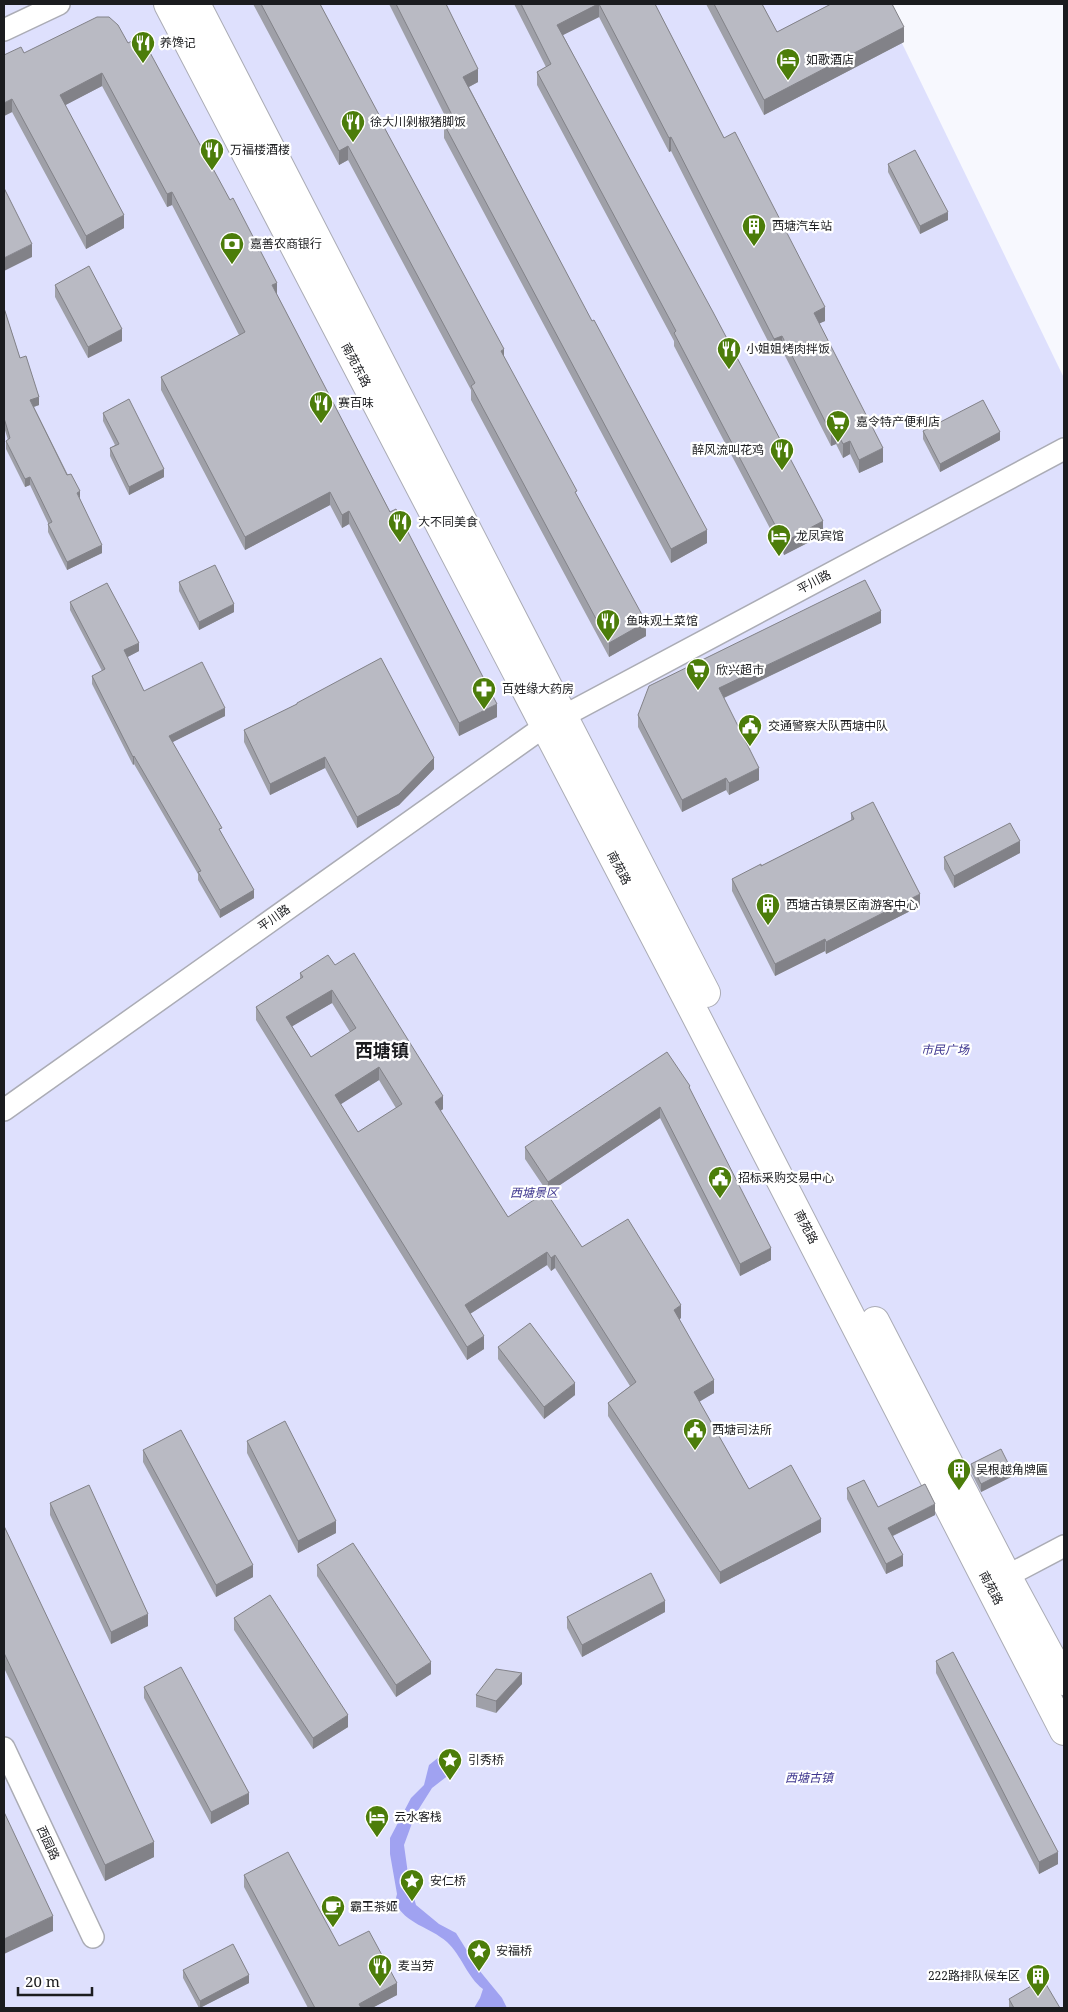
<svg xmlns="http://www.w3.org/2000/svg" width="1068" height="2012" viewBox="0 0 1068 2012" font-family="'Noto Serif','Noto Sans SC',serif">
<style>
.green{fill:#dee0fd}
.water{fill:#a0a2f1}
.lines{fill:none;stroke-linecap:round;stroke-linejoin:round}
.minor-casing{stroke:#abacb5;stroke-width:24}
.secondary-casing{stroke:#abacb5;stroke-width:30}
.minor{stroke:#fff;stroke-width:21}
.secondary{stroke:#fff;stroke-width:28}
.wall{fill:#9fa0a8;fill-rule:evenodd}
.shaded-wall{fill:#828288}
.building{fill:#b9bac3;stroke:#828288;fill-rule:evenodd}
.labels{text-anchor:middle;stroke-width:4.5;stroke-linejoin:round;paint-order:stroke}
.poi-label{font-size:12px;fill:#1b1c1f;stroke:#fff;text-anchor:start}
.street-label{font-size:12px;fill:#1b1c1f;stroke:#fff}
.park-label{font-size:12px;font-style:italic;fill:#3e368f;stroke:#fff}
.district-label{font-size:18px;font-weight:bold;fill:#1b1c1f;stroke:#fff}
</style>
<rect width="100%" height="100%" fill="#f7f8fe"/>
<!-- green -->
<polygon class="green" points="4,4 883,4 1064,378 1064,2008 4,2008"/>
<!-- water -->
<path class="water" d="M 444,1753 L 460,1769 L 450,1774 L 432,1788 L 415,1815 L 404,1845 L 409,1881 L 416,1905 L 439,1924 L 456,1933 L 479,1970 L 502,1998 L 507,2008 L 474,2008 L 480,1998 L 483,1989 C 467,1977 462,1956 447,1942 C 430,1927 405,1924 395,1902 L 397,1894 L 390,1854 L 390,1838 L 411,1798 L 424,1785 L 429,1765 Z"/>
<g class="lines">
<!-- minor casing -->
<g class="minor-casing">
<g id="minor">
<polyline points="4,30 59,4"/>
<polyline points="4,1110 545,726 1064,449"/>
<polyline points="1007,1576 1064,1546"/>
<polyline points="4,1748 93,1937"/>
</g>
</g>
<!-- secondary casing -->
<g class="secondary-casing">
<g id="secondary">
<polyline points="168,4 694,1012 1064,1731"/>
<polyline points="196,4 706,993"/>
<polyline points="875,1321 1007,1576 1064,1681"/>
</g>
</g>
<!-- minor -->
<use href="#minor" class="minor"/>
<!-- secondary -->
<use href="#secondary" class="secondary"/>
</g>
<!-- wall -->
<g class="wall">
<polygon points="253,4 320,4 577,497 646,636 609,657 471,400 471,390 348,160 339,165"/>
<polygon points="389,4 446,4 478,82 469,87 707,543 671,563 444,138 444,124 448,122"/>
<polygon points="514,4 655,4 724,138 825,321 819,323 883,462 859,473 850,454 843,458 836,444 831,446 782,350 774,353 671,151 669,152 599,17 563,35 823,535 784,555 674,346 674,341 537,85 537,72 546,67"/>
<polygon points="706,4 762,4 777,32 829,5 829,4 892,4 904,42 764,115"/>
<polygon points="128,43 277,295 497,717 459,736 349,524 342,528 330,505 245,550 161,390 161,377 239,335 172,205 167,207 102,86 65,105 124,228 86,249 12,112 4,116 24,53"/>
<polygon points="888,164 948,220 920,234 888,172"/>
<polygon points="55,285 122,341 88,358 55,297"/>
<polygon points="4,308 20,358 39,405 34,407 80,499 102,553 67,570 48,532 48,523 30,485 25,487 6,449 6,441 8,440 4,427"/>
<polygon points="103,413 164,477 129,495 110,456 110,448 115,445 103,421"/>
<polygon points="923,431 1000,440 940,472 923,439"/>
<polygon points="179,582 234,612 199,630 179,591"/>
<polygon points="70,602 139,651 127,657 144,691 225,716 172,742 222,834 254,898 220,918 198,880 198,874 134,764 133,765 92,684 92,676 102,671 70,610"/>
<polygon points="881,623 724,698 759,780 729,795 726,790 682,812 638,727 638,715"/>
<polygon points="297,703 434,769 399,805 357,828 325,768 270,795 244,742 244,730 297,704"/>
<polygon points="851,813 920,906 826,954 825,951 775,976 732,891 732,879 761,866 851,820"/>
<polygon points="1020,853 954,888 944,869 944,857"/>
<path d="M 335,965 L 443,1109 L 440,1111 L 508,1217 L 582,1247 L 681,1318 L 679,1319 L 714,1393 L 699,1401 L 749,1489 L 821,1532 L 720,1584 L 608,1416 L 608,1403 L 630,1386 L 555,1268 L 551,1271 L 547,1265 L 470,1314 L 484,1349 L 467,1360 L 256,1020 L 256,1007 L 300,979 L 300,973 ZM 332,1003 L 350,1032 L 311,1057 L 292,1026 ZM 379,1080 L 396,1108 L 358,1132 L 340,1104 Z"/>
<polygon points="690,1090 771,1260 740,1276 660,1118 548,1193 525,1159 525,1147"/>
<polygon points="498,1347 575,1395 544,1419 498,1359"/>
<polygon points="247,1441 336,1533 298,1553 247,1453"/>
<polygon points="143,1450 253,1577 216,1597 143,1462"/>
<polygon points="971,1464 1011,1477 981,1492 971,1472"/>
<polygon points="847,1488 878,1507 935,1515 893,1536 903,1566 886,1574 847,1499"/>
<polygon points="50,1503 148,1626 111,1644 50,1515"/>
<polygon points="4,1526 154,1857 105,1881 4,1668"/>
<polygon points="317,1565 431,1674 396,1697 317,1576"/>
<polygon points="665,1612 582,1657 567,1628 567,1617"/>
<polygon points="234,1618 348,1727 313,1749 234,1630"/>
<polygon points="936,1661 1058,1864 1039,1874 936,1673"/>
<polygon points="522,1684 496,1713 476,1707 476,1695"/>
<polygon points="144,1687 249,1804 211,1824 144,1698"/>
<polygon points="244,1875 339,1946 397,1995 372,2008 308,2008 244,1887"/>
<polygon points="183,1970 249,1983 199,2008 183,1978"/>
<polygon points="1009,1999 1060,2008 1009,2008"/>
</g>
<!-- shaded-wall -->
<g class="shaded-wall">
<polygon points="598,4 599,4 599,17 557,38 557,25"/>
<polygon points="904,27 904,42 764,115 764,100"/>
<polygon points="478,69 478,82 463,90 463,77"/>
<polygon points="102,73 102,86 60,108 60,95"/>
<polygon points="12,99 12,112 4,116 4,103"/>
<polygon points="671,137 671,151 669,152 669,138"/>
<polygon points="348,146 348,160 339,165 339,151"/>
<polygon points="172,192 172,205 167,207 167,194"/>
<polygon points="948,212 948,220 920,234 920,226"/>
<polygon points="124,215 124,228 86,249 86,236"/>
<polygon points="32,244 32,257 4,271 4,258"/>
<polygon points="277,283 277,296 272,285"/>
<polygon points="825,307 825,321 814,326 814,313"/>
<polygon points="122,329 122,341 88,358 88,347"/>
<polygon points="782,336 782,350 774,353 774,339"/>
<polygon points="504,349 504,363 501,351"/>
<polygon points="39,397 39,405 30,408 30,400"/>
<polygon points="836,430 836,444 831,446 831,433"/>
<polygon points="1000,432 1000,440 940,472 940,464"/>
<polygon points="850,441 850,454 843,458 843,444"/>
<polygon points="883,448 883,462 859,473 859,460"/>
<polygon points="164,469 164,477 129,495 129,487"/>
<polygon points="30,477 30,485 25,487 25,479"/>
<polygon points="80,491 80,499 77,493"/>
<polygon points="330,492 330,505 245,550 245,537"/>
<polygon points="349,511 349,524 342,528 342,515"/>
<polygon points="823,521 823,535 784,555 784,542"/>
<polygon points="707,530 707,543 671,563 671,549"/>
<polygon points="102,545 102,553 67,570 67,562"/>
<polygon points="234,604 234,612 199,630 199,622"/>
<polygon points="881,611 881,623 719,700 719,688"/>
<polygon points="646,622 646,636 609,657 609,643"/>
<polygon points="139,643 139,651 124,659 124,650"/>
<polygon points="497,704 497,717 459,736 459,723"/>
<polygon points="225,708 225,716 169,744 169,736"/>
<polygon points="134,756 134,764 133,765 133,757"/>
<polygon points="325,757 325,768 270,795 270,784"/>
<polygon points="434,758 434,769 399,805 357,828 357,817"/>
<polygon points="759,768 759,780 729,795 729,783"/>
<polygon points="726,778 726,790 682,812 682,800"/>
<polygon points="1020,841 1020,853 954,888 954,876"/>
<polygon points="254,890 254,898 220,918 220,910"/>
<polygon points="920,894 920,906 826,954 826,942"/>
<polygon points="825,939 825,951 775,976 775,964"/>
<polygon points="332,990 332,1003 286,1030 286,1017"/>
<polygon points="379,1067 379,1080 335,1108 335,1095"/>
<polygon points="443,1096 443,1109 435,1115 435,1102"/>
<polygon points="660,1107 660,1118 548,1193 548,1182"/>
<polygon points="771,1248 771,1260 740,1276 740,1264"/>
<polygon points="547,1252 547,1265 465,1317 465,1305"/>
<polygon points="555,1255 555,1268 551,1271 551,1258"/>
<polygon points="681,1305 681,1318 674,1323 674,1310"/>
<polygon points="484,1336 484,1349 467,1360 467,1347"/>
<polygon points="714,1380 714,1393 694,1405 694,1392"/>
<polygon points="575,1383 575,1395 544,1419 544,1407"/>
<polygon points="1011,1469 1011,1477 981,1492 981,1484"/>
<polygon points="935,1504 935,1515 888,1538 888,1528"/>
<polygon points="821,1519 821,1532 720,1584 720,1572"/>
<polygon points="336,1521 336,1533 298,1553 298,1541"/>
<polygon points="903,1555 903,1566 886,1574 886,1564"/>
<polygon points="253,1565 253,1577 216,1597 216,1585"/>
<polygon points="665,1601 665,1612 582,1657 582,1645"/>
<polygon points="148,1614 148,1626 111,1644 111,1632"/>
<polygon points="431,1662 431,1674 396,1697 396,1685"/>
<polygon points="522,1673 522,1684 496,1713 496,1701"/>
<polygon points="348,1715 348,1727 313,1749 313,1738"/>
<polygon points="249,1793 249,1804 211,1824 211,1812"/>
<polygon points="154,1842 154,1857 105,1881 105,1865"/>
<polygon points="1058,1852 1058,1864 1039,1874 1039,1862"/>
<polygon points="53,1916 53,1931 4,1954 4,1939"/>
<polygon points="249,1975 249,1983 200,2008 200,2001"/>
<polygon points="397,1983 397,1995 372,2008 359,2008 359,2004"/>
</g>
<!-- building -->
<g class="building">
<polygon points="261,4 320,4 385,126 384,127 504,349 501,351 577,491 575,492 646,622 609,643 471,386 475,383 348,146 339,151"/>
<polygon points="396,4 446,4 478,69 463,77 592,321 594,320 707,530 671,549 444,124 454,119"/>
<polygon points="521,4 598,4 557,25 713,312 823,521 784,542 674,333 676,331 537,72 551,64"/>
<polygon points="599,4 655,4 724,138 735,132 825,307 814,313 883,448 859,460 850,441 843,444 836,430 831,433 782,336 774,339 671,137 669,138"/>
<polygon points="714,4 762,4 777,32 831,4 892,4 904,27 764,100"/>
<polygon points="97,17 109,17 118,25 128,43 141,36 230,200 233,198 277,283 272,285 390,512 396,509 497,704 459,723 349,511 342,515 330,492 245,537 161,377 245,332 172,192 167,194 102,73 60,95 124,215 86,236 12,99 4,103 4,55 21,47 24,53"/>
<polygon points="915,150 948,212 920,226 888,164"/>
<polygon points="4,188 32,244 4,258"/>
<polygon points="89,266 122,329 88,347 55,285"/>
<polygon points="4,308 20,358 26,356 39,397 30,400 67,475 71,474 80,491 77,493 102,545 67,562 48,524 52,522 30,477 25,479 6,441 10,438 4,418"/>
<polygon points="129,399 164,469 129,487 110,448 119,444 103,413"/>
<polygon points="983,400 1000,432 940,464 923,431"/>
<polygon points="215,565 234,604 199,622 179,582"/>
<polygon points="865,580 881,611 719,688 759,768 729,783 726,778 682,800 638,715 649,686"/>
<polygon points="107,583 139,643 124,650 144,691 202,662 225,708 169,736 222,828 219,829 254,890 220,910 198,872 201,871 134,756 133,757 92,676 105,669 70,602"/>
<polygon points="381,658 434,758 399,794 357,817 325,757 270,784 244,730 297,704 297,703"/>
<polygon points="873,802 920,894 826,942 825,939 775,964 732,879 761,864 761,866 854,819 851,813"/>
<polygon points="1010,823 1020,841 954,876 944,857"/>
<path d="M 354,953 L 443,1096 L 435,1102 L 508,1217 L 546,1192 L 582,1247 L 628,1219 L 681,1305 L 674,1310 L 714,1380 L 694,1392 L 749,1489 L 791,1465 L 821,1519 L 720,1572 L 608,1403 L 636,1382 L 555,1255 L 551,1258 L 547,1252 L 465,1305 L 484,1336 L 467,1347 L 256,1007 L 303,977 L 300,973 L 328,955 L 335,965 ZM 332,990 L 356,1028 L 311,1057 L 286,1017 ZM 379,1067 L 402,1104 L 358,1132 L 335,1095 Z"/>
<polygon points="667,1052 690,1086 689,1087 771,1248 740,1264 660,1107 548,1182 525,1147"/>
<polygon points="530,1323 575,1383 544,1407 498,1347"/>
<polygon points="285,1421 336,1521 298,1541 247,1441"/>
<polygon points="181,1430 253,1565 216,1585 143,1450"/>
<polygon points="1001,1449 1011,1469 981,1484 971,1464"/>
<polygon points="864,1480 878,1507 925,1484 935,1504 888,1528 903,1555 886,1564 847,1488"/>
<polygon points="89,1485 148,1614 111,1632 50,1503"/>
<polygon points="4,1526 154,1842 105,1865 4,1653"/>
<polygon points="353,1543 431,1662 396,1685 317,1565"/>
<polygon points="651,1573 665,1601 582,1645 567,1617"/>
<polygon points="270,1595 348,1715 313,1738 234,1618"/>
<polygon points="953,1652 1058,1852 1039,1862 936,1661"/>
<polygon points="181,1667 249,1793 211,1812 144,1687"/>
<polygon points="496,1669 522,1673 496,1701 476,1695"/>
<polygon points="4,1812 53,1916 4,1939"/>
<polygon points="288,1852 339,1946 369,1931 397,1983 359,2004 361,2008 315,2008 244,1875"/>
<polygon points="233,1944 249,1975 200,2001 183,1970"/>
<polygon points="1043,1979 1060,2008 1014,2008 1009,1999"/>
</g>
<!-- icons -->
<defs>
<g id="restaurant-pin" transform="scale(1.25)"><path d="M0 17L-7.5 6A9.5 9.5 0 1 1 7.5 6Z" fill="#4c7d0a" stroke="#fff"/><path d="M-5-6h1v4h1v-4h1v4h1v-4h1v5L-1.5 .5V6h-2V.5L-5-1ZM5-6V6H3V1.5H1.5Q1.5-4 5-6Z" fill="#fff"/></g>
<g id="hotel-pin" transform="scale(1.25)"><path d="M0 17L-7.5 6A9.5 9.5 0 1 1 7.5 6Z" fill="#4c7d0a" stroke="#fff"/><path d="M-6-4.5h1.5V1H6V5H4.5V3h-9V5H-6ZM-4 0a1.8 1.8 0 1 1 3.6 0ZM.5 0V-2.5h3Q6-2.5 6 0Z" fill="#fff"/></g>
<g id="building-pin" transform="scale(1.25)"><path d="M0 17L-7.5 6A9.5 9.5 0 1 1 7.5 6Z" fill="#4c7d0a" stroke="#fff"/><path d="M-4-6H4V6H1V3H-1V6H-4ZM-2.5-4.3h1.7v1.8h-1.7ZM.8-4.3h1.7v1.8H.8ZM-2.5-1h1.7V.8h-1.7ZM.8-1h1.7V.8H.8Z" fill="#fff"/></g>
<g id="bank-pin" transform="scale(1.25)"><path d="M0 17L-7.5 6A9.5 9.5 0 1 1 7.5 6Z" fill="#4c7d0a" stroke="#fff"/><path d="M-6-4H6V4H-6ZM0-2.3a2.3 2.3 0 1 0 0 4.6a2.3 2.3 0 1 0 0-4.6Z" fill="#fff"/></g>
<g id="supermarket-pin" transform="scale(1.25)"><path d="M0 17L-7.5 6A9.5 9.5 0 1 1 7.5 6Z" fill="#4c7d0a" stroke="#fff"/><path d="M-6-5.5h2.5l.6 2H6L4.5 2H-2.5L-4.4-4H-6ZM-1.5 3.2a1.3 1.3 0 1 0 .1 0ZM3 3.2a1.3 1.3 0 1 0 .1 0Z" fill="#fff"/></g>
<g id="pharmacy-pin" transform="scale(1.25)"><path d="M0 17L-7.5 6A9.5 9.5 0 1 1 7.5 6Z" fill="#4c7d0a" stroke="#fff"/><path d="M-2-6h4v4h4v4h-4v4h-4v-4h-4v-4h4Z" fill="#fff"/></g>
<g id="civic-pin" transform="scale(1.25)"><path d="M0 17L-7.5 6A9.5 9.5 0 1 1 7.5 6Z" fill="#4c7d0a" stroke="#fff"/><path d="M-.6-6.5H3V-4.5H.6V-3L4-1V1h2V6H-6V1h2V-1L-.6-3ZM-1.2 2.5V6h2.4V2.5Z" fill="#fff"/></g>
<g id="sight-pin" transform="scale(1.25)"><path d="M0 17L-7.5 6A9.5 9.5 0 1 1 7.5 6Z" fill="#4c7d0a" stroke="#fff"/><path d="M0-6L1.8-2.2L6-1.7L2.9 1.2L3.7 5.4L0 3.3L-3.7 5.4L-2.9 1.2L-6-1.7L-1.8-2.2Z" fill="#fff"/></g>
<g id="cafe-pin" transform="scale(1.25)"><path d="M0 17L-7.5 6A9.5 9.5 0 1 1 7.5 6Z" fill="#4c7d0a" stroke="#fff"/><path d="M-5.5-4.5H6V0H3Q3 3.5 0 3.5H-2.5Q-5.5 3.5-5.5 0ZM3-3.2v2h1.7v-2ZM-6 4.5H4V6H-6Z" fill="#fff"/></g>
</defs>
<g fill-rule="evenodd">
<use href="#restaurant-pin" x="143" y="43"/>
<use href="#hotel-pin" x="788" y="60"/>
<use href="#restaurant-pin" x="353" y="122"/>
<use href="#restaurant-pin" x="212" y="150"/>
<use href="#building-pin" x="754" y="226"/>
<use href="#bank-pin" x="232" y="244"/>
<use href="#restaurant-pin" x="729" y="349"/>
<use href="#restaurant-pin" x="321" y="403"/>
<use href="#supermarket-pin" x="838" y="422"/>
<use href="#restaurant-pin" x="782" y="450"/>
<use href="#restaurant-pin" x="400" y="522"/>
<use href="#hotel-pin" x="779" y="536"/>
<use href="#restaurant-pin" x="608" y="621"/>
<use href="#supermarket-pin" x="698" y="670"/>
<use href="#pharmacy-pin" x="484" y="689"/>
<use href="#civic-pin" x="750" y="726"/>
<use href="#building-pin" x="768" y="905"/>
<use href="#civic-pin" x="720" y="1178"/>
<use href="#civic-pin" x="695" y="1430"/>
<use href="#building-pin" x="959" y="1470"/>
<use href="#sight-pin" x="450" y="1760"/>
<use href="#hotel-pin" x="377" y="1817"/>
<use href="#sight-pin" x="412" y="1881"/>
<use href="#cafe-pin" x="333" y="1907"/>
<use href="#sight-pin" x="479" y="1951"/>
<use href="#restaurant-pin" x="380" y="1966"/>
<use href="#building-pin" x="1038" y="1976"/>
</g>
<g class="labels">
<!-- poi labels -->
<g class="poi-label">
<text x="160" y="47">养馋记</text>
<text x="806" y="64">如歌酒店</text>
<text x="370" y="126">徐大川剁椒猪脚饭</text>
<text x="230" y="154">万福楼酒楼</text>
<text x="772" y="230">西塘汽车站</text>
<text x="250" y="248">嘉善农商银行</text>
<text x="746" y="353">小姐姐烤肉拌饭</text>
<text x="338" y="407">赛百味</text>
<text x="856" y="426">嘉令特产便利店</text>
<text x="764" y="454" text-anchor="end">醉风流叫花鸡</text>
<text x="418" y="526">大不同美食</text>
<text x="796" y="540">龙凤宾馆</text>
<text x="626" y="625">鱼味观土菜馆</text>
<text x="716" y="674">欣兴超市</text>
<text x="502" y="693">百姓缘大药房</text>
<text x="768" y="730">交通警察大队西塘中队</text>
<text x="786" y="909">西塘古镇景区南游客中心</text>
<text x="738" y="1182">招标采购交易中心</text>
<text x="712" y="1434">西塘司法所</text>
<text x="976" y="1474">吴根越角牌匾</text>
<text x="468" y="1764">引秀桥</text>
<text x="394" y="1821">云水客栈</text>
<text x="430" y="1885">安仁桥</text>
<text x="350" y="1911">霸王茶姬</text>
<text x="496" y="1955">安福桥</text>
<text x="398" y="1970">麦当劳</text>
<text x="1020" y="1980" text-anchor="end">222路排队候车区</text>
</g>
<!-- street labels -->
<g class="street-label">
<text transform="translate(356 365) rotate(62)" y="4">南苑东路</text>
<text transform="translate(814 582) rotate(-28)" y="4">平川路</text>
<text transform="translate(619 868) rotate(62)" y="4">南苑路</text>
<text transform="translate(274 918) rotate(-35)" y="4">平川路</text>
<text transform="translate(806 1227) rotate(63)" y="4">南苑路</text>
<text transform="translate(991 1588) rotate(62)" y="4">南苑路</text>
<text transform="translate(48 1843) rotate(65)" y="4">西园路</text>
</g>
<!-- park labels -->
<g class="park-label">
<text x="945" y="1054">市民广场</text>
<text x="534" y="1197">西塘景区</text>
<text x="809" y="1782">西塘古镇</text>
</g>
<!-- district labels -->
<g class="district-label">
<text x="382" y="1057">西塘镇</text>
</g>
</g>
<!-- border -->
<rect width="1068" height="2012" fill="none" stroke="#1b1c1f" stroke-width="10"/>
<!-- scale -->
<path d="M18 1987v8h74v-8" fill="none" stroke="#1b1c1f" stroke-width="2.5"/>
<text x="25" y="1987" font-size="15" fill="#1b1c1f" stroke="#ffffff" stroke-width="4" paint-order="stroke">20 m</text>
</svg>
